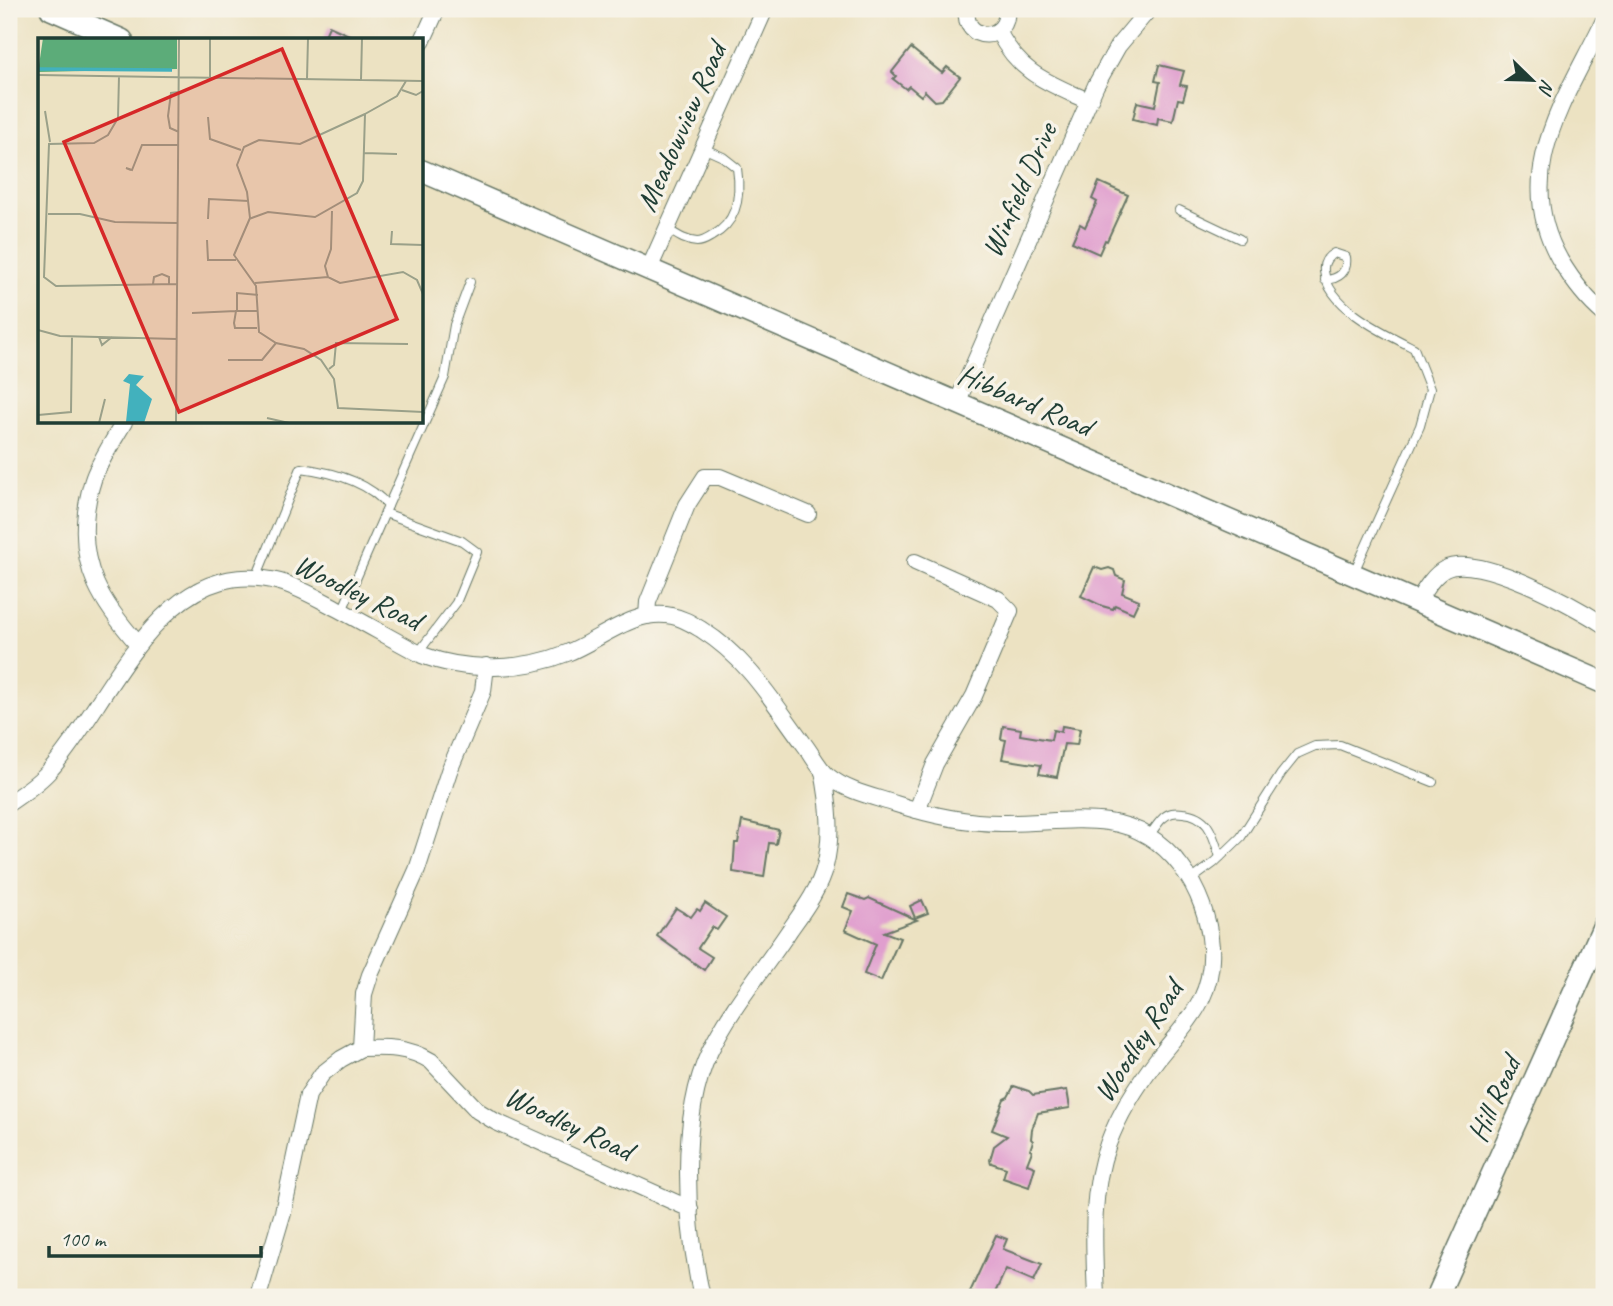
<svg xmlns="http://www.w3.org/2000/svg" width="1613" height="1306" viewBox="0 0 1613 1306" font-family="Caveat,sans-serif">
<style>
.building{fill:#e09ece}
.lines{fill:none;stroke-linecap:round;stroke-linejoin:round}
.service-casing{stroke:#677766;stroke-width:10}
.minor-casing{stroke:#677766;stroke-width:18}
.tertiary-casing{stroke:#677766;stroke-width:24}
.service{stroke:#fff;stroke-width:8}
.minor{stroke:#fff;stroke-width:16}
.tertiary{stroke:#fff;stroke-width:21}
.labels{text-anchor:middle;stroke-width:7;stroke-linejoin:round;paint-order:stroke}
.street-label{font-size:30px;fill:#1f3d34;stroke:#f7f3e8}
.inset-river{fill:none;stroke:#42b1bd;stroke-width:3.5}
.inset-road{fill:none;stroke:#9aa089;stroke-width:2}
.view{fill:#d62828;fill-opacity:0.15;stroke:#d62828;stroke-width:3.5}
.inset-edge{fill:none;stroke:#1f3d34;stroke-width:3.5}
</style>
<rect width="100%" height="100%" fill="#f7f3e8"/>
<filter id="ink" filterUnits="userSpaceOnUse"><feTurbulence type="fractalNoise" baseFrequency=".0143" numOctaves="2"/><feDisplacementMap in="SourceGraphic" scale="14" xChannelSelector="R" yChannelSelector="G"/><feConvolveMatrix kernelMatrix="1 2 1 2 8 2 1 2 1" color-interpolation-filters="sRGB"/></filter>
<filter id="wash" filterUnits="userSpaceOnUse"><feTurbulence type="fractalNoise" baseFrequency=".00686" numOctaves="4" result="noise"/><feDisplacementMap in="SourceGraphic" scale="28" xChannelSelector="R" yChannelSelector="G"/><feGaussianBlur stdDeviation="1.57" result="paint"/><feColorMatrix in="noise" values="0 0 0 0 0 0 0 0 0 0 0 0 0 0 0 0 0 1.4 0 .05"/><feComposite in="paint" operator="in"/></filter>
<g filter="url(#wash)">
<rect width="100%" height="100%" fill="#ece2c2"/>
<g id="blocks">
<!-- building -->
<g class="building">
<polygon points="329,26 360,40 323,40"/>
<polygon points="911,48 942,73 947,67 960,77 942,100 935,101 925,91 921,96 909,86 906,89 893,79 896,76 892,72"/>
<polygon points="1159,65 1184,71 1180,85 1187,86 1183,100 1178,99 1173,121 1158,118 1157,125 1133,119 1137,102 1155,106 1160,82 1155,81"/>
<polygon points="1099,182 1128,195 1107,241 1105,240 1099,254 1072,242 1080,224 1085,227 1097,202 1092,199"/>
<polygon points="1094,567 1102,570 1109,568 1114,570 1116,576 1125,580 1122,593 1139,600 1133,613 1115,605 1113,609 1102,606 1081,596"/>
<polygon points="1003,726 1021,729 1020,735 1051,740 1053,730 1061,732 1062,726 1080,729 1077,745 1064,744 1057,777 1039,774 1041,765 1002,759 1006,740 1001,739"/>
<polygon points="742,821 779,830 776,844 769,843 764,877 733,872 735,843 738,843"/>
<polygon points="848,894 865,900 869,898 917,920 884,932 900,938 881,981 864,974 876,944 845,930 853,911 843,907"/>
<polygon points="922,900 928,913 915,918 910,906"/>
<polygon points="705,903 726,917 717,930 712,927 698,948 712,957 704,970 657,936 676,908 691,917 697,909 700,911"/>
<polygon points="1014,1086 1029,1091 1033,1095 1067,1090 1070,1108 1038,1113 1032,1129 1031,1139 1033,1141 1030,1150 1032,1151 1027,1164 1035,1167 1029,1187 1003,1178 1006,1168 991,1163 990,1160 994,1146 1007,1136 992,1130 1004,1099 1008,1097"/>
<polygon points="996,1235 1007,1239 1003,1249 1042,1264 1034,1281 1006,1269 993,1297 972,1297 974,1294 970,1292"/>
</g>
</g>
</g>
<g filter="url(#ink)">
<use href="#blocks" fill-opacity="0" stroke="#677766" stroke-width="2"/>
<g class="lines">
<!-- service casing -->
<g class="service-casing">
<g id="service">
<polyline points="1179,210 1240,239"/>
<path d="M 667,229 C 677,235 685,241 697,242 C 703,242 707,239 712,236 C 738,222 741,194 737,168 L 723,157 L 703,148"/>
<path d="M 1325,280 C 1339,279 1348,272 1346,257 L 1334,253 C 1327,257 1323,263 1324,271 C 1328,307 1384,333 1414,348 L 1430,389 L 1420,426 L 1354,572"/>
<polyline points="388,506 445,377 454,325 470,282"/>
<polyline points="385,513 462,541 477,552 456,603 418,653"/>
<path d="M 256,578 L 301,468 C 332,472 368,481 388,506 L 342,611"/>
<path d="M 1148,837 C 1153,831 1157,824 1162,819 C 1169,812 1175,812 1183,813 C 1209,815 1213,835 1220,857"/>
<polyline points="1191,880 1214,863 1241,837 1281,774 1297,754 1315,746 1340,745 1433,782"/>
</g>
</g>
<!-- minor casing -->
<g class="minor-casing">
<g id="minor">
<path d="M 967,9 C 962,44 1011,42 1006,9"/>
<path d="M 1604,20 C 1567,98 1510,172 1560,260 C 1572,280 1586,299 1604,314"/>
<path d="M 998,31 C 1020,74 1047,82 1088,101"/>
<polyline points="422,42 437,9"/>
<polyline points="649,269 765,9"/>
<polyline points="957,403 1096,85 1118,46 1149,9"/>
<path d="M 124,422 C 115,438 105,453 97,470 C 91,482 88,498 86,512 C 79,568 102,603 138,644"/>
<polyline points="915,562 998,599 1010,611 974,696 935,764 917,810"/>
<path d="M 1417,602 C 1424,591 1433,575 1445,569 C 1478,552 1575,606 1604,625"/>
<polyline points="647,616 648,602 687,505 705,477 720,477 808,514"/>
<path d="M 9,803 C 23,793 39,783 50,770 C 112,701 161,550 280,582 C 301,588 319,599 338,609 C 366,624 394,640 422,655 C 466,672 523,671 567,653 C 600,640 634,608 672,616 C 683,618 692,624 702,630 C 749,660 772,701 804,744 C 812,754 818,768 828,776 C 846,791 875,797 896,804 C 930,815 966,823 1001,823 C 1037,824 1073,817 1108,822 C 1169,830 1207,890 1211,947 C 1214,999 1188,1020 1158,1058 C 1138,1084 1119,1114 1108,1144 C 1090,1193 1094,1247 1096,1297"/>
<path d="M 361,1048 C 387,1047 408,1047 431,1061 L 478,1111 L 496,1122 L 690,1209"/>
<polyline points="258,1297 283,1212 308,1095 322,1074 341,1059 361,1048 364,994 370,975 417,870 449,771 483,691 486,666"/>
<path d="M 702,1297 C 686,1227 678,1117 710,1051 C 730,1009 763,970 789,931 C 803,911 819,890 825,866 C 833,835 829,802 823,771"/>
</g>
</g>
<!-- tertiary casing -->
<g class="tertiary-casing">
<g id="tertiary">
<polyline points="51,9 122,40"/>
<polyline points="422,171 1604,683"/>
<polyline points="1437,1297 1604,925"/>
</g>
</g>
<!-- service -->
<use href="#service" class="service"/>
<!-- minor -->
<use href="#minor" class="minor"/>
<!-- tertiary -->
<use href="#tertiary" class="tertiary"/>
</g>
</g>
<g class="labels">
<!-- street labels -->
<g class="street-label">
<text transform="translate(681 127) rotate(-66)" y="10">Meadowview Road</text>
<text transform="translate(1019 190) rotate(-66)" y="10">Winfield Drive</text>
<text transform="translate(1025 400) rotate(23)" y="10">Hibbard Road</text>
<text transform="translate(358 592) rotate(26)" y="10">Woodley Road</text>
<text transform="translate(1138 1041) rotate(-57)" y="10">Woodley Road</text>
<text transform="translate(1494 1099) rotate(-66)" y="10">Hill Road</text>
<text transform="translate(569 1123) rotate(25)" y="10">Woodley Road</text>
</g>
</g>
<!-- overview -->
<g transform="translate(38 38)">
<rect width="385" height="385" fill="#ece2c2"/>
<path d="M 5,0 L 139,0 L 139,31 L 0,34 Z" fill="#5cac79"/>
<path d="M 91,336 L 106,338 L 98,347 L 114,361 L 106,385 L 88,384 L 92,346 L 85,343 Z" fill="#42b1bd"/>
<path class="inset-river" d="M 0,31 L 134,32"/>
<path class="inset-road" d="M 0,37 L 385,43M 81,38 L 80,80 L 70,97 L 56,105 L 11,106 L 6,239 L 18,248 L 139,246M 172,39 L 172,0M 269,41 L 270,0M 323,42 L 324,0M 364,52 L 378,57 L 385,53M 7,73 L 12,104M 327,76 L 262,106 L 221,102 L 206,109 L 199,127 L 209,154 L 212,180 L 196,217 L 218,248 L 221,294 L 238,305 L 266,311 L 283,322 L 296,341 L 300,370 L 385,374M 170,79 L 172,101 L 203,112M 141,94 L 132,90 L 130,78 L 133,55 L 141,54M 326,115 L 359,116M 93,132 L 88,130 L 94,132 L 104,107 L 141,107M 10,176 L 42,176 L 77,184 L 140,185M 170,181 L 171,161 L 211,163M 211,181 L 230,174 L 277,179 L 319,155 L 325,143 L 327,76 L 359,58 L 368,43M 354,193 L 353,206 L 385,207M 169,202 L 170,222 L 198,222M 290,239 L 287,228 L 293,211 L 294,173M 217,245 L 290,239 L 302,245 L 365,234 L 379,242 L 385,256M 115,246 L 116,239 L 124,236 L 131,239 L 131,246M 199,273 L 199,255 L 220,257M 219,273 L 198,273 L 196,285 L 197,290 L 219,290M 154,275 L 198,273M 0,292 L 22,298 L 139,301M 61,299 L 64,307 L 74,299M 190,322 L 224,322 L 238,305M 291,331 L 296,327 L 298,305 L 370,306M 0,377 L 33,374 L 34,299M 229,380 L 251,385M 61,385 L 67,361M 138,385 L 141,0"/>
<path class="view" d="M 244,11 L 359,281 L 141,374 L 26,104 Z"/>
<rect width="385" height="385" class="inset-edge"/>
</g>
<!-- margin -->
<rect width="1613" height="1306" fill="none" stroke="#f7f3e8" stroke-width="35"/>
<!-- north arrow -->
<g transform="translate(1532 80) rotate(113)" stroke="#f7f3e8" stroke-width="5" paint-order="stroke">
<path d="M0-5L12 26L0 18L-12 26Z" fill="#1f3d34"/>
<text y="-10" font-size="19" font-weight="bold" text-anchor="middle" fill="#1f3d34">N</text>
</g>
<!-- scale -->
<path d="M49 1246v10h212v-10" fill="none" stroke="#1f3d34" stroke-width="3.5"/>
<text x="60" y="1246" font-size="21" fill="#1f3d34" stroke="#f7f3e8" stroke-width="5" paint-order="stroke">100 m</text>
</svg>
